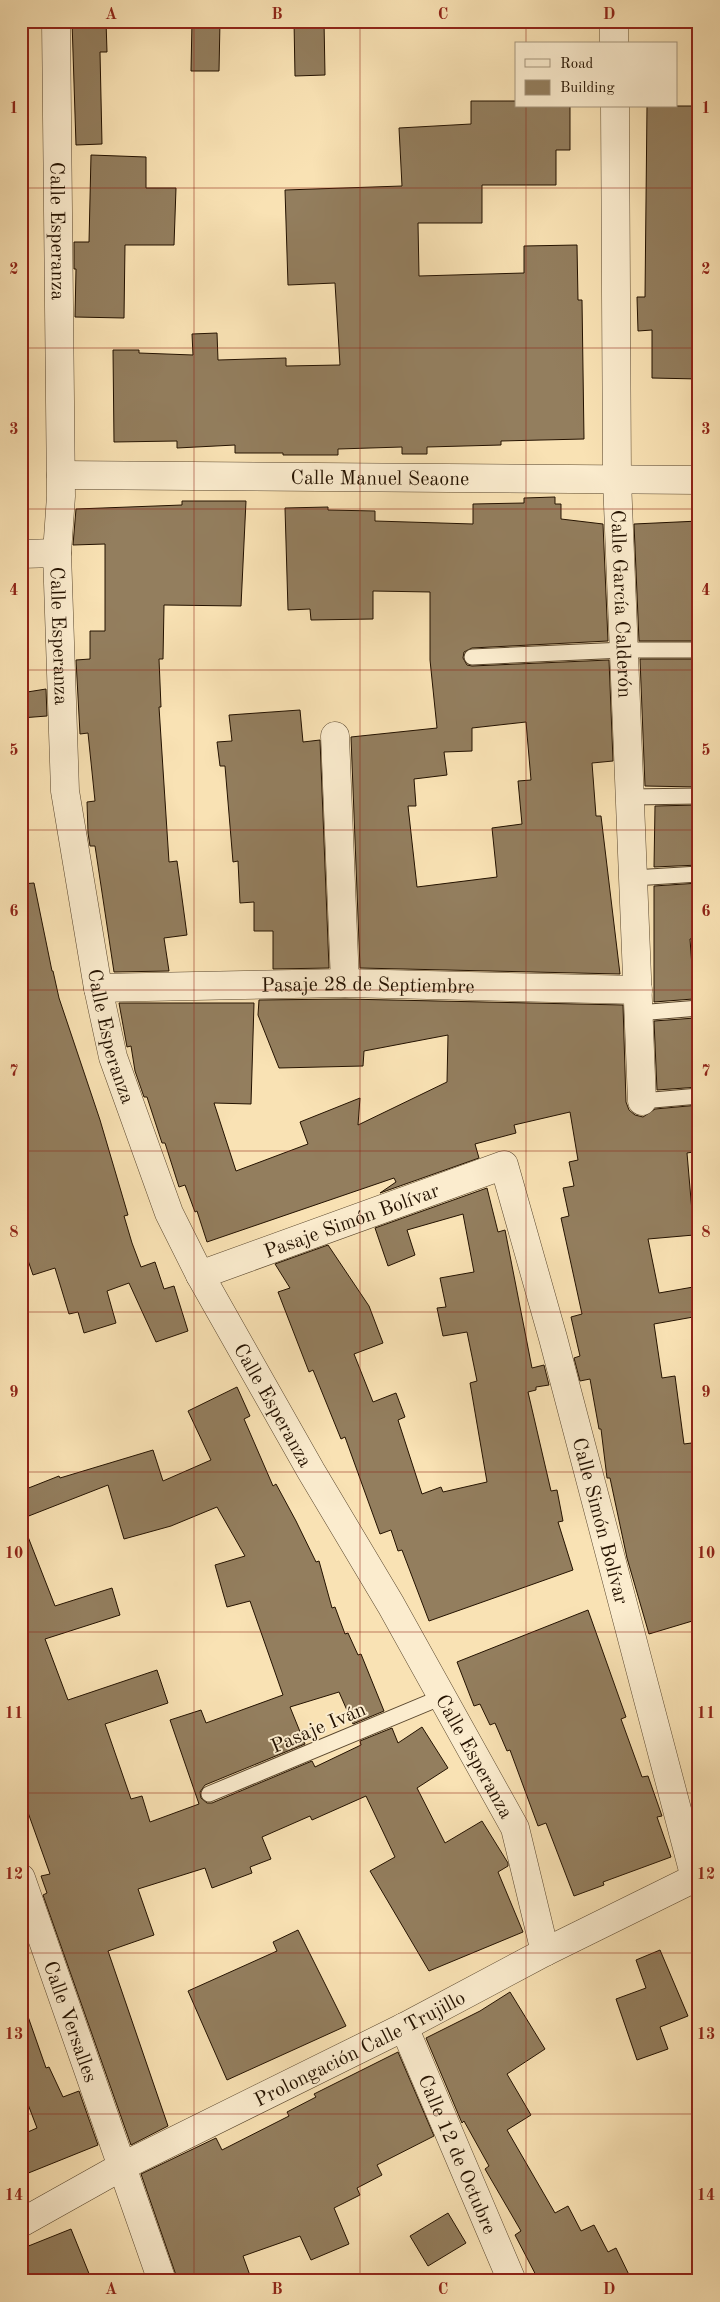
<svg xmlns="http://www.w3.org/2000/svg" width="720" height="2302" viewBox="0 0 720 2302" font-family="'Old Standard TT',serif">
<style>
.building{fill:#937e5e;stroke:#241200;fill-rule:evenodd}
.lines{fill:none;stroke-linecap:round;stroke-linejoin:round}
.lane-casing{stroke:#59462d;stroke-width:17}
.street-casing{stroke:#59462d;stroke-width:29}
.lane{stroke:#fbecce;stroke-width:15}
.street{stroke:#fbecce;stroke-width:28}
.grid{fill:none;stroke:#8f2418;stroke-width:1;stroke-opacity:0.55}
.labels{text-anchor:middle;stroke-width:4;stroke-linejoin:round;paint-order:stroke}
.street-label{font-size:20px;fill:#241200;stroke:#fbecce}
.neatline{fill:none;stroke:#8f2418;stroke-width:2}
.grid-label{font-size:16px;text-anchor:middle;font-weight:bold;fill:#8f2418}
</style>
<rect width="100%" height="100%" fill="#f9e2b4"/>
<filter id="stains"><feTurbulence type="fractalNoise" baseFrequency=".004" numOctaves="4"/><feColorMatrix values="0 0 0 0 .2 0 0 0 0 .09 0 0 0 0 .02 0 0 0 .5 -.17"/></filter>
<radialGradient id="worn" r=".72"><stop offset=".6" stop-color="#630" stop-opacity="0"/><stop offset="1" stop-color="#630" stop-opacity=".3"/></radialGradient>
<!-- building -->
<g class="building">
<polygon points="72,21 106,21 107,52 100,52 102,144 76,145"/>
<polygon points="192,21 220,21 219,71 191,71"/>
<polygon points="294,21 324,21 325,75 295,76"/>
<polygon points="471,101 516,101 516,106 570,106 570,150 556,150 556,185 482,185 482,223 418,223 419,276 524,273 524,246 577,245 578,300 582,300 584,439 501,441 501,445 427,447 427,454 402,454 402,447 338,449 338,455 283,455 283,453 235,453 235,445 177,448 177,441 114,442 113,350 139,350 139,353 193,355 192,334 217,333 218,360 286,358 286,366 340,365 335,283 288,285 285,190 402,186 399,128 471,124"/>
<polygon points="647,106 699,106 699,379 652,378 652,330 638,331 637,297 645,297"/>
<polygon points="91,155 146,157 146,188 176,188 174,245 125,245 124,318 75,317 76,269 74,269 74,242 89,242"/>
<path d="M 555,497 L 555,504 L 561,504 L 561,519 L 603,524 L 608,641 L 472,648 L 464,652 L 463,658 L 467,665 L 472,666 L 609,660 L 613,761 L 592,763 L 596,816 L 601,816 L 620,974 L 360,968 L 351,737 L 437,728 L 430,660 L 430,592 L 373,591 L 373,619 L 311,620 L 310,609 L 288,610 L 285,508 L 328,507 L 328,510 L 375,511 L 375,521 L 473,524 L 473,504 L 524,503 L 524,498 ZM 526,722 L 531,780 L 518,781 L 522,824 L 492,828 L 497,877 L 417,887 L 408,806 L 416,806 L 414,779 L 447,775 L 444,752 L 472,751 L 472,728 Z"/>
<polygon points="182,501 246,501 241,606 164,605 163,659 159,659 161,707 159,707 169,862 177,861 187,935 164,938 169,971 114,972 95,846 90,846 88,833 87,802 95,801 88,733 80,734 76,660 90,659 90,631 105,631 105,544 73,545 76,509 182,505"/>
<polygon points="699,521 699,641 639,641 634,524"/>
<polygon points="640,659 699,659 699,711 697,711 698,787 645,786"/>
<polygon points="46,689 47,716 21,718 21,693"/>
<polygon points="300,710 303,742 320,740 329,968 273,969 273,931 254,931 254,902 240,903 238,861 233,862 225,766 220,766 217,742 232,741 229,715"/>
<polygon points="698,805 699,865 654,867 655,806"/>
<polygon points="34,883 52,971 53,971 59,998 100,1120 128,1215 124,1216 132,1243 141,1267 155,1262 164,1289 174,1286 188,1331 156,1342 129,1283 107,1291 116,1323 84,1333 78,1312 69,1314 55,1268 33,1275 21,1240 21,884"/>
<polygon points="699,883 699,938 690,939 694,995 692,995 693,999 654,1002 654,886"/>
<polygon points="345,999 623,1005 626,1102 629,1110 635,1115 643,1117 655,1109 699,1105 699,1151 687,1153 694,1235 648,1239 659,1293 699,1286 699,1316 654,1324 662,1378 675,1376 684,1444 699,1442 699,1619 649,1634 627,1558 610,1478 607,1478 601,1429 599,1429 590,1379 580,1381 574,1358 580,1356 571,1317 582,1314 561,1218 569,1216 563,1188 574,1186 569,1162 578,1160 570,1112 514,1125 516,1133 475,1144 479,1158 380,1193 396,1182 394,1178 207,1242 197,1211 195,1212 185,1185 179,1187 165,1143 162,1143 147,1097 144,1097 135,1071 131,1046 127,1047 119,1003 254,1003 251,1104 214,1103 236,1171 308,1144 300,1122 360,1098 358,1125 447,1082 448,1035 364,1051 363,1066 279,1068 258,1015 259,1000"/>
<polygon points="695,1018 699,1048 699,1087 657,1090 654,1021"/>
<polygon points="487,1188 498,1232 505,1230 532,1368 544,1365 549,1385 536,1387 536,1390 528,1392 551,1491 557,1490 563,1521 558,1522 573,1570 429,1621 402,1550 398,1551 391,1530 380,1534 345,1437 341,1439 313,1370 309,1372 278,1292 290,1288 275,1264 328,1245 369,1306 383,1343 354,1354 373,1402 396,1393 405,1417 398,1420 422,1494 441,1487 443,1492 487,1482 470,1383 477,1381 467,1332 443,1336 437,1308 446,1307 440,1278 474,1272 463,1214 407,1230 415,1255 388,1266 375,1228"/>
<polygon points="237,1387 250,1416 244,1419 273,1486 276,1484 296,1521 316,1562 319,1561 332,1608 335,1607 345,1634 348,1633 358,1655 361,1654 384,1711 353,1724 339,1692 290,1707 305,1744 205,1785 200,1792 201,1798 207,1803 212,1803 312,1761 315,1767 361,1745 360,1741 392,1728 398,1743 422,1727 448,1768 417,1788 445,1843 482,1821 508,1863 508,1866 498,1872 523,1932 429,1971 370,1871 395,1857 366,1796 312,1820 310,1816 262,1837 271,1859 250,1867 252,1873 212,1888 205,1868 138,1889 154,1935 108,1951 168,2126 131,2145 43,1895 47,1893 41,1876 50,1874 21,1793 21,1524 23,1524 55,1606 112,1588 120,1615 45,1639 68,1700 157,1670 168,1703 105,1724 131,1799 142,1796 150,1822 199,1804 170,1720 201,1710 206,1723 283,1695 250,1601 227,1607 215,1565 245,1556 217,1507 171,1526 124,1539 108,1485 21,1519 21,1491 59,1476 60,1478 153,1450 163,1481 211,1460 188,1411"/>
<polygon points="588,1610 626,1717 621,1719 642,1777 648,1776 662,1816 657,1817 671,1857 603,1882 604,1885 574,1896 546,1823 538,1826 510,1750 507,1751 495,1723 490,1725 480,1704 474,1706 457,1662"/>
<polygon points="298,1930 346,2026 227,2080 188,1991 277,1951 273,1942"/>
<polygon points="660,1950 688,2016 660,2027 668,2049 637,2060 616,1999 646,1988 636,1960"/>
<polygon points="510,1992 545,2049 507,2074 531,2115 507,2130 555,2213 568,2206 581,2231 594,2225 608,2252 616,2248 632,2281 539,2281 515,2235 521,2231 485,2169 489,2166 464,2121 462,2123 426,2038 480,2011"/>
<polygon points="25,2008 46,2068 49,2067 63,2097 79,2091 98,2145 21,2176 21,2135 37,2128 21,2086 21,2009"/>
<polygon points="398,2052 434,2136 377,2165 382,2175 357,2188 360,2195 334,2208 349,2244 311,2260 300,2236 243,2256 252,2281 178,2281 141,2174 216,2138 222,2150 289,2116 287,2112 316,2097 314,2094"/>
<polygon points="448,2213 466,2243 428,2266 410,2236"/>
<polygon points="71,2229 92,2281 28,2281 21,2263 21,2249"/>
</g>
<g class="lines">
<!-- lane casing -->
<g class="lane-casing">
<g id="lane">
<polyline points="472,657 624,650 699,650"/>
<polyline points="630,797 699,796"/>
<polyline points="633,878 699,874"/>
<polyline points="638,1013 699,1008"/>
<polyline points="642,1101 699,1096"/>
<polyline points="209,1794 442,1697"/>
</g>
</g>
<!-- street casing -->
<g class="street-casing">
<g id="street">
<path id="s1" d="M 56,21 L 61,496 L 57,553 L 65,791 L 98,988 L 113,1057 L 169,1213 L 200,1275 L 311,1471 L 391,1605 L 515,1828 L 545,1952"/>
<polyline points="614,21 614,44"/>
<path id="s2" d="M 615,106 L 617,480 L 642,1101"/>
<path id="s3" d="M 61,475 L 699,480"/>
<polyline points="21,554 57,553"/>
<polyline points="335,736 345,983"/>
<path id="s4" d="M 98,988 L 345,983 L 638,990"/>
<path id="s5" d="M 200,1275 L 504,1165 L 553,1338 L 695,1878"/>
<path id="s6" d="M 21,1878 L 162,2281"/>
<path id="s7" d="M 404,2027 L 512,2281"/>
<path id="s8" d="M 21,2223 L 121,2167 L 404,2027 L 545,1952 L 699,1876"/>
</g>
</g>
<!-- lane -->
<use href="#lane" class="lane"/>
<!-- street -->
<use href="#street" class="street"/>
</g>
<!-- grid -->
<path class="grid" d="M 194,21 L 194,2281M 360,21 L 360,2281M 526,21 L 526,44M 526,106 L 526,2281M 21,188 L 699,188M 21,348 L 699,348M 21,509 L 699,509M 21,670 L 699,670M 21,830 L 699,830M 21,990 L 699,990M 21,1151 L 699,1151M 21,1312 L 699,1312M 21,1472 L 699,1472M 21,1632 L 699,1632M 21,1793 L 699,1793M 21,1953 L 699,1953M 21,2114 L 699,2114"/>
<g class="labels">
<!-- street labels -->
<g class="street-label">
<text dy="7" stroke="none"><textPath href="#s1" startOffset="210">Calle Esperanza</textPath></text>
<text dy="7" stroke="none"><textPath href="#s3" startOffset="319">Calle Manuel Seaone</textPath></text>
<text dy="7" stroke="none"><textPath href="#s2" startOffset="498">Calle García Calderón</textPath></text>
<text dy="7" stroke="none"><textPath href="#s1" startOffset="615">Calle Esperanza</textPath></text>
<text dy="7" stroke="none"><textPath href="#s4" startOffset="270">Pasaje 28 de Septiembre</textPath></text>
<text dy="7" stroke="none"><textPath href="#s1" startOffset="1020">Calle Esperanza</textPath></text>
<text dy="7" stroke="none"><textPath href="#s5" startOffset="161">Pasaje Simón Bolívar</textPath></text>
<text dy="7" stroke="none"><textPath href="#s1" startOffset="1425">Calle Esperanza</textPath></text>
<text dy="7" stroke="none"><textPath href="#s5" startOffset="692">Calle Simón Bolívar</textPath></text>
<text transform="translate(318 1727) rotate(-23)" y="7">Pasaje Iván</text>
<text dy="7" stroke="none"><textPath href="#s1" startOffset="1830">Calle Esperanza</textPath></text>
<text dy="7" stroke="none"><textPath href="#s6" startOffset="152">Calle Versalles</textPath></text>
<text dy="7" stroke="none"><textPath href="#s8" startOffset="381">Prolongación Calle Trujillo</textPath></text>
<text dy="7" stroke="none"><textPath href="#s7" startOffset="138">Calle 12 de Octubre</textPath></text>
</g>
</g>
<!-- margin -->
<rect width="720" height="2302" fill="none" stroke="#f9e2b4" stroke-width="55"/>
<!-- legend -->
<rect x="515" y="42" width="162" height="65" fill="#fbecce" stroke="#a5957c"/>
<rect x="525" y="59" width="25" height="8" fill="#fbecce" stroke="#a5957c"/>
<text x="560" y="68" font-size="15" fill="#241200">Road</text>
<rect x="525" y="80" width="25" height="15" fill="#937e5e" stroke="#a5957c"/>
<text x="560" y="92" font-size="15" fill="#241200">Building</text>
<rect x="28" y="28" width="664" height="2246" class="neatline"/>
<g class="grid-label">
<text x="111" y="19">A</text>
<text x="277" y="19">B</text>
<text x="443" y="19">C</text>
<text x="609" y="19">D</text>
<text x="14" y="113">1</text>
<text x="706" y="113">1</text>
<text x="14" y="274">2</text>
<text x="706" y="274">2</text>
<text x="14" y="434">3</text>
<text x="706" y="434">3</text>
<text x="14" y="595">4</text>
<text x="706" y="595">4</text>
<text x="14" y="755">5</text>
<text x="706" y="755">5</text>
<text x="14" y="916">6</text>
<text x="706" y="916">6</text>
<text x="14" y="1076">7</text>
<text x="706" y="1076">7</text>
<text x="14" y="1237">8</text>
<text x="706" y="1237">8</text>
<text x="14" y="1397">9</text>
<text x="706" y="1397">9</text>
<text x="14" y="1558">10</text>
<text x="706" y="1558">10</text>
<text x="14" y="1718">11</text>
<text x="706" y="1718">11</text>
<text x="14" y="1879">12</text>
<text x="706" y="1879">12</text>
<text x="14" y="2039">13</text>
<text x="706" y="2039">13</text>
<text x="14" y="2200">14</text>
<text x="706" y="2200">14</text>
<text x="111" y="2294">A</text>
<text x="277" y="2294">B</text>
<text x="443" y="2294">C</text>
<text x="609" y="2294">D</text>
</g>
<rect width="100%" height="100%" filter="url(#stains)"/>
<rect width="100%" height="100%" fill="url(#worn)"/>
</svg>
